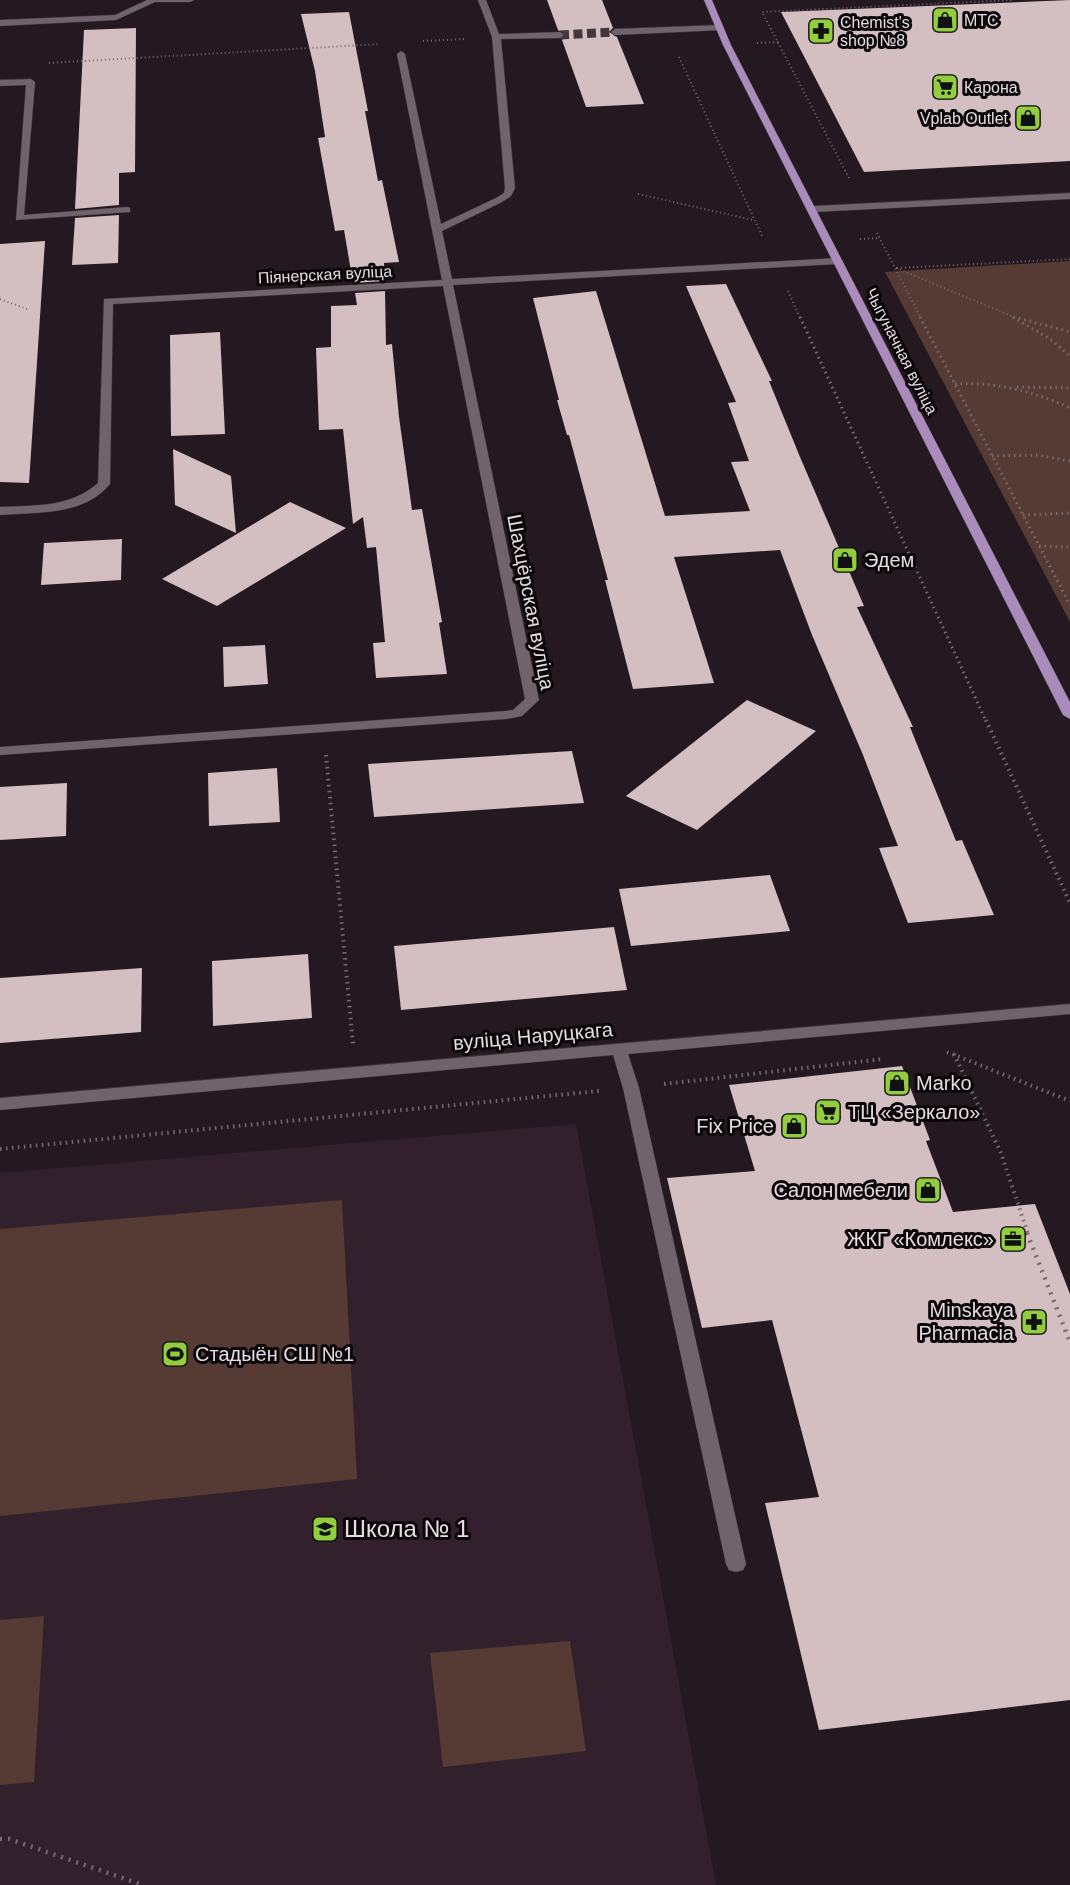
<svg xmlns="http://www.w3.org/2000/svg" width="1070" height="1885" viewBox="0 0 1070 1885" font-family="Helvetica,sans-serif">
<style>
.built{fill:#32212c}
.green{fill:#553b33}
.building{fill:#d3bec1}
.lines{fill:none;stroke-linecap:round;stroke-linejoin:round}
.minor-tunnel{stroke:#41363e;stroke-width:9;stroke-dasharray:9 4.5;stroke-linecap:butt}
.minor-casing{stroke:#3c3439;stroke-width:1}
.major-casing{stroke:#3c3439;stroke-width:1}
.path-far3{stroke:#746a71;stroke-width:2;stroke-dasharray:1 3;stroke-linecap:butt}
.path-far2{stroke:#746a71;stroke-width:3;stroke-dasharray:1.5 4;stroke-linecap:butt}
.path-far1{stroke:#746a71;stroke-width:4;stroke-dasharray:1.5 4.5;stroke-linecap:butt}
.path{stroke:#746a71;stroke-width:4.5;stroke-dasharray:2 6;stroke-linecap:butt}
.minor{fill:#71636c;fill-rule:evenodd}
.major{fill:#a98bbc;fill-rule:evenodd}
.labels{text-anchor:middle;stroke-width:6;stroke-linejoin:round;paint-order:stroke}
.far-poi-label{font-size:16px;fill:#e4dce1;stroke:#0a0609;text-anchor:start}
.far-street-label{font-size:16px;fill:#e4dce1;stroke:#0a0609}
.poi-label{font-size:20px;fill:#e4dce1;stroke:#0a0609;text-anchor:start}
.street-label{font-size:20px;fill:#e4dce1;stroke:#0a0609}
.near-poi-label{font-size:24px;fill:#e4dce1;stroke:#0a0609;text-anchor:start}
</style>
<rect width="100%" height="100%" fill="#241921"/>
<!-- built -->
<polygon class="built" points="576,1124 716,1885 0,1885 0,1173"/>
<!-- green -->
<g class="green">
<polygon points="1070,261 1070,622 885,272"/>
<polygon points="342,1200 357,1479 0,1516 0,1229"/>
<polygon points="44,1616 34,1782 0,1785 0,1620"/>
<polygon points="570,1641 586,1751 443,1767 430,1653"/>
</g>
<!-- building -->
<g class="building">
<polygon points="547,0 602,0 613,28 609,32 617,37 644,104 586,107 562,40 566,35 558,30"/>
<polygon points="1070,0 1070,161 864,172 781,12"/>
<polygon points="349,12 368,111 365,111 378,181 382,180 399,262 384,263 385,281 353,283 344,230 335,231 318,138 325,137 315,71 301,14"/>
<polygon points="136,28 135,172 119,173 119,205 75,209 84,30"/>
<polygon points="119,215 118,263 72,265 75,218"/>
<polygon points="45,241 29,483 0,482 0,244"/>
<polygon points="726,284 772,381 769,381 800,457 864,606 857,607 913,727 910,727 956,841 962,840 994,915 908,923 879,848 898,846 863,755 812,635 780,550 674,557 714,683 633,689 605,580 608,580 569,435 567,435 557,400 559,400 533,298 596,291 665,516 750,511 731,462 749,461 728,403 736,402 686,286"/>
<polygon points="385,291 386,345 392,344 399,417 412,510 422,509 442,622 439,623 447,674 376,678 373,643 385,642 376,547 367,548 363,517 353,524 343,429 319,430 316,348 331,347 331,306 357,305 355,293"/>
<polygon points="220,332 225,434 171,436 170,335"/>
<polygon points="173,449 231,476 236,533 175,505"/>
<polygon points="290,502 346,528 217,606 162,579"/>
<polygon points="122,539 121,580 41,585 44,543"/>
<polygon points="265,645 268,684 224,687 223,647"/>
<polygon points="747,700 816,731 697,830 626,796"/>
<polygon points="572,751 584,803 374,817 368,764"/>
<polygon points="277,768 280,822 209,826 208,773"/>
<polygon points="67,783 66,836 0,840 0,787"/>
<polygon points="770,875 790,931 631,946 619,889"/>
<polygon points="614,927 627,990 401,1010 394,946"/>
<polygon points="308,954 312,1018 213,1026 212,961"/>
<polygon points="142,968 141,1032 0,1043 0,978"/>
<polygon points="902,1066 930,1140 926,1141 953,1212 1035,1204 1070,1294 1070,1700 819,1730 765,1503 819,1497 772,1320 702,1328 667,1178 755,1171 729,1085"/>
</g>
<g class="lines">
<!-- minor-tunnel -->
<polyline class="minor-tunnel" points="560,35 615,32"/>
<!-- minor casing -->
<g class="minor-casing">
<g id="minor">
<polygon points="147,0 194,0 190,2 155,2 116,20 0,26 0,20 115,15"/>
<path d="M 478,0 L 486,0 L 499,34 L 560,32 L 564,35 L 560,38 L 501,39 L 515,188 L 511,196 L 502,202 L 442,231 L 452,279 L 838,258 L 843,261 L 838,264 L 453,285 L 539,700 L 522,716 L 506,719 L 0,755 L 0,747 L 506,711 L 513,710 L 525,699 L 443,286 L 113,304 L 110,484 C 84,516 37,512 0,515 L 0,507 C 35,505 70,508 98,483 L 104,299 L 442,280 L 397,54 L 401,51 L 405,54 L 441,224 L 496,198 L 504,193 L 505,188 L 492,37 Z"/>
<polygon points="720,25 724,28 723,30 615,35 611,32 615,29"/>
<polygon points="31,79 35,82 24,215 127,207 130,208 130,212 16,220 26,85 0,86 0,80"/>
<polygon points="1070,193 1070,199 814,212 809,209 814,206"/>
<polygon points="1070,1004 1070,1014 628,1054 639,1088 746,1564 743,1570 736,1572 729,1570 726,1564 623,1088 613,1055 0,1110 0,1098"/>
</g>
</g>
<!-- major casing -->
<g class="major-casing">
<polygon id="major" points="704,0 712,0 731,45 1070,702 1070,719 1063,715 723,45"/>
</g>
<!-- path-far3 -->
<g class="path-far3">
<polyline points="423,41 466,39"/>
<polyline points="757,43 778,42"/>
<polyline points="679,57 763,238"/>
<polyline points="49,63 380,44"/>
<polyline points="849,178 762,12 1014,0"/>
<polyline points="638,194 753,220"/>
<polyline points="877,233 921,318"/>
<polyline points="860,239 880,238"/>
<polyline points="896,268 1016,318"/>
<polyline points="897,268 1070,259"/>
<polyline points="788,291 800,318"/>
<polyline points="0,299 27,309"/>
</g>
<!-- path-far2 -->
<g class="path-far2">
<polyline points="800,317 986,721"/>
<polyline points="920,317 1070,605"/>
<polyline points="1013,317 1053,341 1070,356"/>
<polyline points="1019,318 1070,332"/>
<path d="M 955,384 C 996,382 1033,391 1070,408"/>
<polyline points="1017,387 1070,388"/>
<polyline points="992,456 1038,455 1070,461"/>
<polyline points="1023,515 1070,513"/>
<polyline points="1039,546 1070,547"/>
</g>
<!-- path-far1 -->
<g class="path-far1">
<polyline points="986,720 1070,903"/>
<polyline points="326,755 353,1044"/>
<polyline points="947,1052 1070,1101"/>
<polyline points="954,1054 1001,1153 1028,1234"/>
<polyline points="664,1084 883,1059"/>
<polyline points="0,1149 599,1091"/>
</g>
<!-- path -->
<g class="path">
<polyline points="1027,1233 1070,1342"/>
<polyline points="0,1839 9,1839 143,1885"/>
</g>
<!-- minor -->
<use href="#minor" class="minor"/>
<!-- major -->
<use href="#major" class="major"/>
</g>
<!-- icons -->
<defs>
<g id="shop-square" transform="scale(1.35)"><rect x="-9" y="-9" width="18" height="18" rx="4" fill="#91cd3f" stroke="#0a0609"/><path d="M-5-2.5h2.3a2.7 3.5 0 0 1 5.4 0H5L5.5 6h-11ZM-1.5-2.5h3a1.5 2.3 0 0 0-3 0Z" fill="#111"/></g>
<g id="pharmacy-square" transform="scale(1.35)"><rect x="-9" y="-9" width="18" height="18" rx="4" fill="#91cd3f" stroke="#0a0609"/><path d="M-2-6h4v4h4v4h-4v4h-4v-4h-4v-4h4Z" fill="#111"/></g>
<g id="supermarket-square" transform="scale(1.35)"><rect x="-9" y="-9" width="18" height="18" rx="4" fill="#91cd3f" stroke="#0a0609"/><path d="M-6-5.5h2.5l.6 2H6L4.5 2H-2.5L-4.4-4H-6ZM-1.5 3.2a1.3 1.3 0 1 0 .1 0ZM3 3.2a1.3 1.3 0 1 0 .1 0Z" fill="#111"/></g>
<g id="office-square" transform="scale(1.35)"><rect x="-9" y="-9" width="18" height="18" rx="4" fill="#91cd3f" stroke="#0a0609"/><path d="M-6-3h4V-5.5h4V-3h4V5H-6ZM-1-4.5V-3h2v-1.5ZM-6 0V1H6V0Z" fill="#111"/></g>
<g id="stadium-square" transform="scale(1.35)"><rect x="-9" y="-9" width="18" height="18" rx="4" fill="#91cd3f" stroke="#0a0609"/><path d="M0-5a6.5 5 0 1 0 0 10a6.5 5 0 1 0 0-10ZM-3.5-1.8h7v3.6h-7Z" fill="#111"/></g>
<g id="school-square" transform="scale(1.35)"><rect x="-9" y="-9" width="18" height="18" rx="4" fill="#91cd3f" stroke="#0a0609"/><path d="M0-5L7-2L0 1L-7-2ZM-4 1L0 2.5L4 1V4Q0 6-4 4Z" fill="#111"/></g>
</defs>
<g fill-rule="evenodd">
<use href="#shop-square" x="945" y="20"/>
<use href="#pharmacy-square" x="821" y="31"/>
<use href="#supermarket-square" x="945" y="87"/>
<use href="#shop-square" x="1028" y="118"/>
<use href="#shop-square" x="845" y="560"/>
<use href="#shop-square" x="897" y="1083"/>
<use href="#supermarket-square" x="828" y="1112"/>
<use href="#shop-square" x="794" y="1126"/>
<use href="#shop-square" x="928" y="1190"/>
<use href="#office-square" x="1013" y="1239"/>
<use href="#pharmacy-square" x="1034" y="1322"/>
<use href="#stadium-square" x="175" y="1354"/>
<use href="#school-square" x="325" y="1529"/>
</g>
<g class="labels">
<!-- far-poi labels -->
<g class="far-poi-label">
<text x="964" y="26">МТС</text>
<text x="840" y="28">Сhemist's<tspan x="840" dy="18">shop №8</tspan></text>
<text x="964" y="93">Карона</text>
<text x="1008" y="124" text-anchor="end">Vplab Outlet</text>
</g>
<!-- far-street labels -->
<g class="far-street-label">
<text transform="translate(325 274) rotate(-3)" y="6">Піянерская вуліца</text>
<text transform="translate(902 351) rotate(63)" y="6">Чыгуначная вуліца</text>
</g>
<!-- poi labels -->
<g class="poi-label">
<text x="864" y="567">Эдем</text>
<text x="916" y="1090">Marko</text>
<text x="848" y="1119">ТЦ «Зеркало»</text>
<text x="774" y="1133" text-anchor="end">Fix Price</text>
<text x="908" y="1197" text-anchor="end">Салон мебели</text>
<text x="994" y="1246" text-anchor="end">ЖКГ «Комлекс»</text>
<text x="1014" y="1317" text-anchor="end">Minskaya<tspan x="1014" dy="23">Pharmacia</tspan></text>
<text x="195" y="1361">Стадыён СШ №1</text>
</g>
<!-- street labels -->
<g class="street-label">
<text transform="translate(531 602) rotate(79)" y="7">Шахцёрская вуліца</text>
<text transform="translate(533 1036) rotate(-5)" y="7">вуліца Наруцкага</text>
</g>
<!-- near-poi labels -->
<g class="near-poi-label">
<text x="344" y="1537">Школа № 1</text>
</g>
</g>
</svg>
